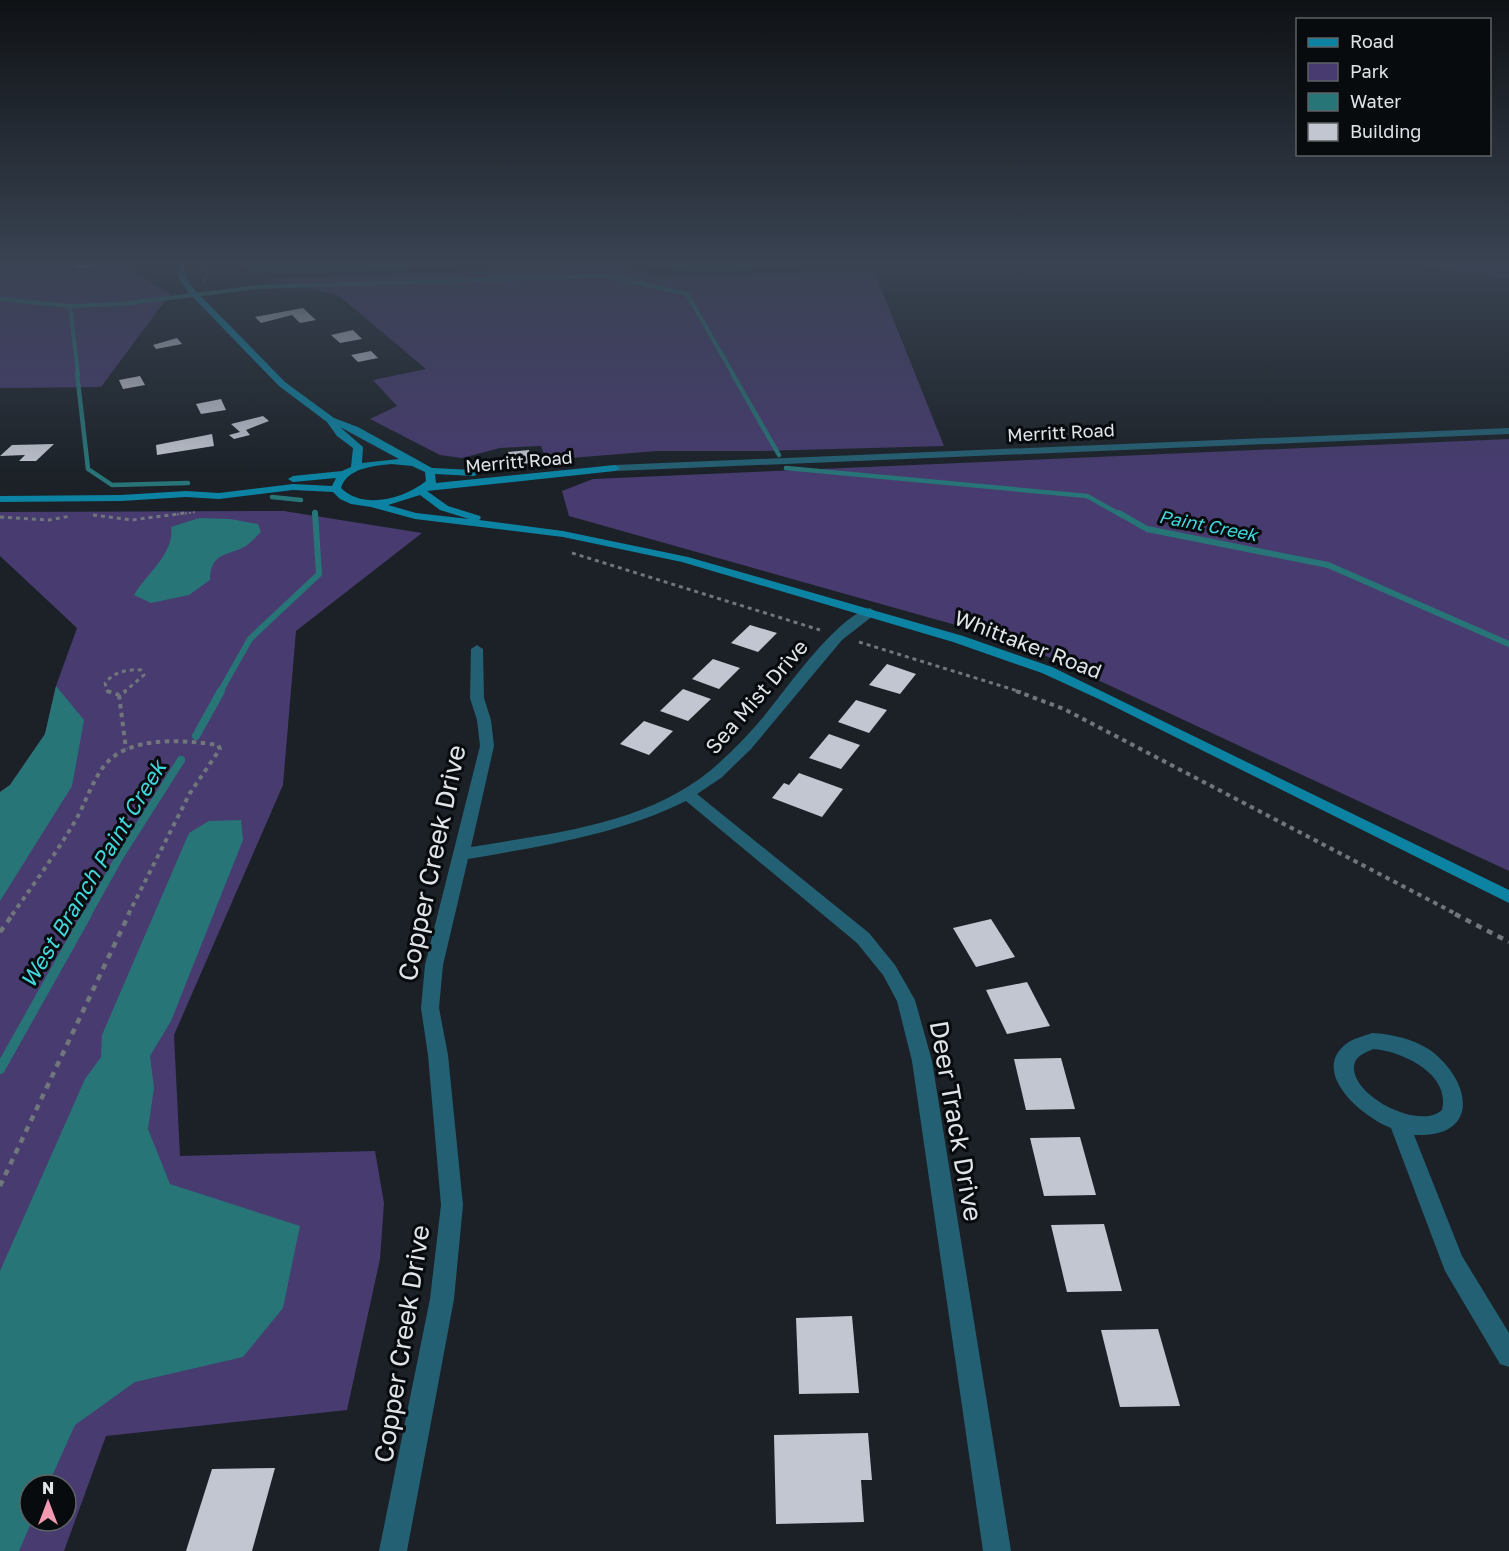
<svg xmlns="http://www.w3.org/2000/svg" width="1509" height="1551" viewBox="0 0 1509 1551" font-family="'Golos Text',sans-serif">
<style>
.green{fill:#473b6f;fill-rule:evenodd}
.water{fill:#287578}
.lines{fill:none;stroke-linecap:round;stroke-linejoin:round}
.stream-far4{stroke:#287578;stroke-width:4}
.stream-far3{stroke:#287578;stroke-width:4.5}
.stream-far2{stroke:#287578;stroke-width:6}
.stream-far1{stroke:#287578;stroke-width:8}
.stream{stroke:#287578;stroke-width:10}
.building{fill:#c2c6d0}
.path-far3{stroke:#70767b;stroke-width:2;stroke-dasharray:2 2;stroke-linecap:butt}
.path-far2{stroke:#70767b;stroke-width:3;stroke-dasharray:4 4;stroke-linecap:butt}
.path-far1{stroke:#70767b;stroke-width:4;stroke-dasharray:4.5 4.5;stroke-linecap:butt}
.path{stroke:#70767b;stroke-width:4.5;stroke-dasharray:6 6;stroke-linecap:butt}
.street{fill:#246073;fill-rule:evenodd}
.secondary{fill:#0c83a2;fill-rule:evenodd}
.labels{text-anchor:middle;stroke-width:6;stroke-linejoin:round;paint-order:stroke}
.far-street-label{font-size:18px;fill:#e0e4e9;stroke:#080b0d}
.far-water-label{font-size:18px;font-style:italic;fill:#42d7dd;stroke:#080b0d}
.street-label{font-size:21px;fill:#e0e4e9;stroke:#080b0d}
.water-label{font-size:22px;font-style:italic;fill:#42d7dd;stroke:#080b0d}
.near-street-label{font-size:26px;fill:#e0e4e9;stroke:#080b0d}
</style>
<rect width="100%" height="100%" fill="#1b2127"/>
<!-- green -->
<g class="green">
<polygon points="0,262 120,263 170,294 101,387 0,388"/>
<polygon points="1412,262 1509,262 1509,279"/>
<polygon points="617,266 659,277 874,271 944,446 760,451 657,451 546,460 541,446 500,448 462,458 440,455 370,419 397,406 373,380 426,369 338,295 267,279"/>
<polygon points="1509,439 1509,871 1016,642 569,516 562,491 593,479"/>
<path d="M 284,511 L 422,533 L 296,631 L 283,785 L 174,1035 L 180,1156 L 375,1151 L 384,1203 L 380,1259 L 347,1410 L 106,1436 L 64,1551 L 0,1551 L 0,792 L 10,785 L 45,734 L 56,686 L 77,628 L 0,556 L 0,512 ZM 30,1485 L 66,1485 L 66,1521 L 30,1521 Z"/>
</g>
<!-- water -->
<g class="water">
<polygon points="241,262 576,262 480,262 403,269 259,271 245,269"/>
<path d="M 637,262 L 835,262 C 770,265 700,279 637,262 Z"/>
<path d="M 199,518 L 230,519 L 258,524 L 261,532 C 257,536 251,542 246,546 C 228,556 210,552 210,580 L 189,595 L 151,603 L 134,595 C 146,574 175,553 171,527 Z"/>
<polygon points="56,686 84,720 72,786 0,901 0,792 10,785 45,734"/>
<polygon points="241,820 243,840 171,1021 150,1056 154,1088 148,1129 170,1184 300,1226 283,1308 243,1357 135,1382 75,1425 48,1485 30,1485 30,1521 32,1521 19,1551 0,1551 0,1271 85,1079 101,1057 102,1035 189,833 209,821"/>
</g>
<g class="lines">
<!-- stream-far4 -->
<g class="stream-far4">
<polyline points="0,299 70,306 121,304 258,287 607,276 687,294 733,374"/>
<polyline points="70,306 78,374"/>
</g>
<!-- stream-far3 -->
<g class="stream-far3">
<polyline points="77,373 88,469 112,485 188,483"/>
<polyline points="732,373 779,455"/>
<polyline points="786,468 1087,496 1121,515"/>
<polyline points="272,497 301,500"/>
<polyline points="315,512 315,515"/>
</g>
<!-- stream-far2 -->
<g class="stream-far2">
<polyline points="1119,513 1147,529 1328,565 1509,644"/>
<polyline points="220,692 250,639 319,574 315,513"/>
</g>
<!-- stream-far1 -->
<g class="stream-far1">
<polyline points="196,736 221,691"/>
<polyline points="87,915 120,856 181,760"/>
</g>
<!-- stream -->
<polyline class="stream" points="0,1069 87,914"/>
</g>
<!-- building -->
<g class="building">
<polygon points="81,262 97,262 90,268 73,268"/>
<polygon points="303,308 316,320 300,323 292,315 261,323 255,317"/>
<polygon points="353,330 362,339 340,343 331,335"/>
<polygon points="177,338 182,344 156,349 153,345"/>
<polygon points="371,351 378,358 358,362 351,355"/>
<polygon points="140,376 145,385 123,389 119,380"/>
<polygon points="221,399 226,410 201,414 196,404"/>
<polygon points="263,416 269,421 246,430 250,435 234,439 229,435 240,432 231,424"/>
<polygon points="212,434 214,446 157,455 156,445"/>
<polygon points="54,444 36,461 19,461 25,455 0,456 12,445"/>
<polygon points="529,450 532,463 510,465 508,452"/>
<polygon points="750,625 777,633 758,652 731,643"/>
<polygon points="713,659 740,668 719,689 692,679"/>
<polygon points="887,664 916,674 900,694 869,685"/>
<polygon points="683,689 711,699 688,721 660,711"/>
<polygon points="856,700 887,710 869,733 838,722"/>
<polygon points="644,721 673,731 649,755 620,744"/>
<polygon points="829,734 860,745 841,769 809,758"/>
<polygon points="799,773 843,789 822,817 772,798 784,783 789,785"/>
<polygon points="991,919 1015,957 976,967 953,928"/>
<polygon points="1027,982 1050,1026 1007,1034 986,990"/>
<polygon points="1061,1058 1075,1109 1026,1110 1014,1059"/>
<polygon points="1080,1137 1096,1195 1044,1196 1030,1138"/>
<polygon points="1104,1224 1122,1291 1067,1292 1051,1225"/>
<polygon points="852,1316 859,1393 799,1394 796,1318"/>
<polygon points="1158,1329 1180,1406 1120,1407 1101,1330"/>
<polygon points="868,1433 872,1480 861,1480 864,1522 776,1524 774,1435"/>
<polygon points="275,1468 252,1551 186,1551 212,1469"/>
</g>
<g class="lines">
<!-- path-far3 -->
<g class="path-far3">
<polyline points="200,262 207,271 204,282"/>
<polyline points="173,515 196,512"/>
</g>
<!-- path-far2 -->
<g class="path-far2">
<polyline points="93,515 132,520 185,513"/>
<polyline points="0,517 49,520 71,516"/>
<polyline points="572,553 820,630"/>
<polyline points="859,642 1021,692"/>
<path d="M 110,692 L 107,691 L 105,683 C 114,672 127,669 141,670 L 144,675 L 124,692"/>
</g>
<!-- path-far1 -->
<g class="path-far1">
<polyline points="107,691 119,695 126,691"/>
<polyline points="1016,691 1064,709 1458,915"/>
<polyline points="119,695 126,749"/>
<path d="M 12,915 C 33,885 55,855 74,823 C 85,805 91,783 104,766 C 128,735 184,740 218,745 L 220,749 L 190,793 L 128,915"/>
</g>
<!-- path -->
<g class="path">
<polyline points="1455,914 1509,942"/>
<polyline points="0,932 13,914"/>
<polyline points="0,1186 129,914"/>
</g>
<!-- street -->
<g class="street">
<polygon points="1509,428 1509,434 615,471 610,468 615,465"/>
<path d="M 870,608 L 876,612 L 874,615 L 842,640 L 751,749 L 721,778 L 697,794 L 869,933 L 895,965 L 915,1000 L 932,1061 L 1011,1551 L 983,1551 L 912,1061 L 897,1001 L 883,975 L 857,943 L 686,801 C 617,835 543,846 468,859 L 443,965 L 439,1008 L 448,1055 L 463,1205 L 454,1299 L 407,1551 L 379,1551 L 430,1299 L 441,1205 L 428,1055 L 421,1008 L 425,965 L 480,746 L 477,720 L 470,698 L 471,649 L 477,645 L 483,649 L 484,698 L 491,720 L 494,746 L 471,847 C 553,833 644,825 711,770 C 731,753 749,734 765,715 C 788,687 836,617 870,608 Z"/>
<path d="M 1372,1033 C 1392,1034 1413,1039 1430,1050 C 1471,1080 1482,1138 1414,1135 L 1462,1256 L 1509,1333 L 1509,1367 L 1500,1364 L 1445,1271 L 1391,1128 C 1364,1118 1309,1073 1346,1044 C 1352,1039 1364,1036 1372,1033 ZM 1373,1049 C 1402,1051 1451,1074 1442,1110 C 1419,1132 1344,1092 1355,1062 C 1358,1055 1367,1052 1373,1049 Z"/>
</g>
<!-- secondary -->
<path class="secondary" d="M 177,262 L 183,262 L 187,278 L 193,288 L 285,382 L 334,418 L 358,427 L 432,468 L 474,470 L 479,473 L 474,476 L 435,474 L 436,483 L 615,465 L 620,468 L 615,471 L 427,491 L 448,506 L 480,516 L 481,518 L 479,520 L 563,531 L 688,557 L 963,636 L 1052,667 L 1509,890 L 1509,903 L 1103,701 L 1042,673 L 953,642 L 682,562 L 563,537 L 415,519 L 371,507 L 351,504 L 340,499 L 333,492 L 293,490 L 219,499 L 186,497 L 121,501 L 0,502 L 0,496 L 121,495 L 186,491 L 219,493 L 293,484 L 332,486 L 336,478 L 293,482 L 288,479 L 293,476 L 342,471 L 351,467 L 353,448 L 337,436 L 327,422 L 279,386 L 187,291 L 179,278 ZM 340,427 L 399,459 L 362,463 L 363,447 ZM 391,464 L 412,466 L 425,472 L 426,481 C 404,499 363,510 341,488 C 347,468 373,466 391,464 ZM 420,495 L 440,510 L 469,519 L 416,513 L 388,505 Z"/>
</g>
<!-- sky -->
<linearGradient id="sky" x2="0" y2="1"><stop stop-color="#0f1215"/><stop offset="0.55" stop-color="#394352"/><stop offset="1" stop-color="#394352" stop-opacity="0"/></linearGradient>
<rect width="1509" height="479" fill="url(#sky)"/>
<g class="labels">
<!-- far-street labels -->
<g class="far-street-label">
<text transform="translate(1061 433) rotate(-3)" y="6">Merritt Road</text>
<text transform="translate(519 462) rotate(-5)" y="6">Merritt Road</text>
</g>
<!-- far-water labels -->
<g class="far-water-label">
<text transform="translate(1208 526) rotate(11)" y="6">Paint Creek</text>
</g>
<!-- street labels -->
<g class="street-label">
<text transform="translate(1028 645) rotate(21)" y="7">Whittaker Road</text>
<text transform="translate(757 697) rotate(-49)" y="7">Sea Mist Drive</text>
</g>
<!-- water labels -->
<g class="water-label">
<text transform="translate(93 874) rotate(-59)" y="8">West Branch Paint Creek</text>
</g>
<!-- near-street labels -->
<g class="near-street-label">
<text transform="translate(432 863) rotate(-78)" y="9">Copper Creek Drive</text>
<text transform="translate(956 1121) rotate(80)" y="9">Deer Track Drive</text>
<text transform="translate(402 1344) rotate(-81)" y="9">Copper Creek Drive</text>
</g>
</g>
<!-- legend -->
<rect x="1296" y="18" width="195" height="138" fill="#080b0d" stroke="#5e6265" stroke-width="1.5"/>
<rect x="1308" y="38" width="30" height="9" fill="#0c83a2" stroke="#5e6265" stroke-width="1.5"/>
<text x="1350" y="48" font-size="18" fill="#e0e4e9">Road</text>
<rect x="1308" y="63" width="30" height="18" fill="#473b6f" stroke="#5e6265" stroke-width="1.5"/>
<text x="1350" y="78" font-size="18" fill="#e0e4e9">Park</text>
<rect x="1308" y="93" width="30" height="18" fill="#287578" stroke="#5e6265" stroke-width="1.5"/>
<text x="1350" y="108" font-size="18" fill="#e0e4e9">Water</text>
<rect x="1308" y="123" width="30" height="18" fill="#c2c6d0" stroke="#5e6265" stroke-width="1.5"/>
<text x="1350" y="138" font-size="18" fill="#e0e4e9">Building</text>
<!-- north arrow -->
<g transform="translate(48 1503)"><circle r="28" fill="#080b0d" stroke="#5e6265" stroke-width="1.5"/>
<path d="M0-4.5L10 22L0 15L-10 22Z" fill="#f19ab1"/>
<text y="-9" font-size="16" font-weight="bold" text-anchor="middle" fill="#e0e4e9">N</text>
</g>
</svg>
